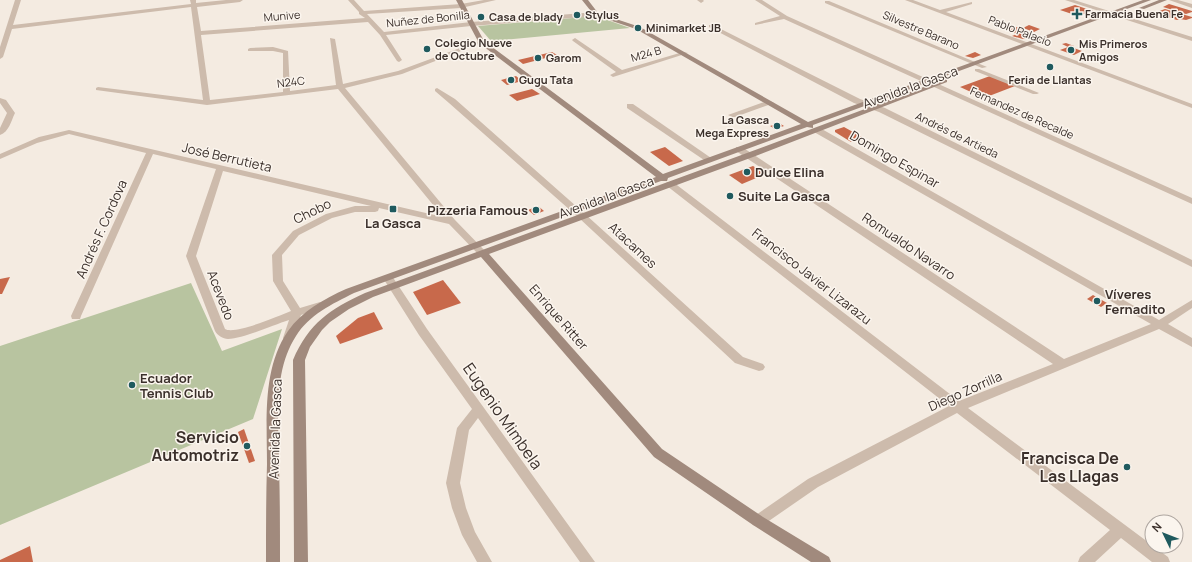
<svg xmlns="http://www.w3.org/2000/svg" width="1192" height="562" viewBox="0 0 1192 562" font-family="Manrope,sans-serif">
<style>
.green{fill:#b8c4a0}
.building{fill:#c8694b}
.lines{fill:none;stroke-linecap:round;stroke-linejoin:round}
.street{fill:#cdbbac;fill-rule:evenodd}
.secondary{fill:#a18a7d;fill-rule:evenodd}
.poi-dot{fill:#1f5a5e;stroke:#fbf5ee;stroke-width:1.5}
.labels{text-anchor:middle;stroke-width:3;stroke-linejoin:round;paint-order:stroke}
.far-poi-label{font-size:11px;font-weight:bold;fill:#3b302b;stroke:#fbf5ee;text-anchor:start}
.far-street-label{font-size:11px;fill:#3b302b;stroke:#fbf5ee}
.street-label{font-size:13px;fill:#3b302b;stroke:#fbf5ee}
.poi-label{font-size:13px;font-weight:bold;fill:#3b302b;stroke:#fbf5ee;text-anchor:start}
.near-street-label{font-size:16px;fill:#3b302b;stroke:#fbf5ee}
.near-poi-label{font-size:16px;font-weight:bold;fill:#3b302b;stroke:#fbf5ee;text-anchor:end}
</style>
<rect width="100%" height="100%" fill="#f4ebe1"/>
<!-- green -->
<g class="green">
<polygon points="596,16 630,28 491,41 478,26"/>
<polygon points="191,283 222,351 282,329 253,419 0,525 0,346"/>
</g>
<!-- building -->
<g class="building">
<polygon points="1169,4 1192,11 1192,12 1186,14 1163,7"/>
<polygon points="1075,5 1093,11 1078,16 1060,10"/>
<polygon points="1165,9 1192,17 1192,18 1186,20 1180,19 1177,20 1154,13"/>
<polygon points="1029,25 1040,29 1034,32 1023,28"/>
<polygon points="1017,27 1031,33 1022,36 1027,38 1023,39 1012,36 1017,34 1007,30"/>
<polygon points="1066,43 1074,46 1071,47 1082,51 1074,55 1060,50 1068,47 1062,44"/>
<polygon points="552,52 557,55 523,64 518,60"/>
<polygon points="975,52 981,55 973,58 965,56"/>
<polygon points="516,76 522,81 507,85 501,80"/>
<polygon points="990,76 1015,86 984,98 960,87"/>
<polygon points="532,89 540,94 517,101 509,95"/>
<polygon points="779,123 784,126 775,129 770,126"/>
<polygon points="844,127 862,137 851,142 835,132 835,130"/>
<polygon points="665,147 683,161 669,166 650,152"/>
<polygon points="753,166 766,174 742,184 729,175"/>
<polygon points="538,206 544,211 534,215 528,210"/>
<polygon points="10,277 2,294 0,294 0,279"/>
<polygon points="443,280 461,303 427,315 413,292"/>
<polygon points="1093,295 1107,303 1101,307 1087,299"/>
<polygon points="374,312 383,329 340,344 336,336 358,318"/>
<polygon points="244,429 255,461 249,463 238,432"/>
<polygon points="30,546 33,562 0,562 0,560"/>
</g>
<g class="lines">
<!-- street -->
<g class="street">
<path d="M 15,0 L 21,0 L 13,25 L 191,4 L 190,0 L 196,0 L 196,3 L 226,0 L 243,0 L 240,2 L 197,7 L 201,31 L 365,18 L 359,14 L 359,12 L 348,0 L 354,0 L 364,11 L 461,4 L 484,0 L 496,0 L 461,8 L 367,14 L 384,32 L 471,22 L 596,12 L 599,14 L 596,16 L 471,26 L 386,35 L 402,60 L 399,62 L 397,61 L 380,35 L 368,22 L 201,35 L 210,100 L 283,92 L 283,53 L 273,51 L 248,51 L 248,49 L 250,48 L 273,47 L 288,51 L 290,91 L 336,85 L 330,38 L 335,39 L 343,84 L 398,71 L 479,41 L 484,42 L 402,74 L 345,88 L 455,220 L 488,254 L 483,257 L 480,256 L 449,224 L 379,208 L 378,211 L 375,212 L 355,212 L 332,218 L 299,235 L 282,255 L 283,281 L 300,308 L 320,302 L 325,305 L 324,307 L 301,315 L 293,338 L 292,341 L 284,341 L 283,338 L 289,320 C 273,325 245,338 228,339 C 223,339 217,335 215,331 L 186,256 L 216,169 L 153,154 L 81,316 L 80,319 L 72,319 L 71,316 L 146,153 L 69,134 L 37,143 L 0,159 L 0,154 L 39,137 L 69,130 L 443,217 L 338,89 L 207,105 L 96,90 L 96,88 L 98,87 L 203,100 L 191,7 L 12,29 L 3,57 L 0,59 L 0,47 ZM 223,171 L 371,206 L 355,206 L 326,214 L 293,231 L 272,255 L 273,281 L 291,311 C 278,316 235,335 225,329 L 196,256 Z"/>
<polygon points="697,0 703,0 704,1 701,3"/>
<polygon points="755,0 762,0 787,16 1192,198 1192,204 784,19 755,25 755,23 780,16"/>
<polygon points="905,0 913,0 940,10 972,2 972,4 946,12 1192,104 1192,108"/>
<polygon points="1065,0 1074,0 1192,37 1192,41"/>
<polygon points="1169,0 1178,0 1192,4 1192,8"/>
<polygon points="825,1 829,1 987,67 982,68 825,3"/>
<polygon points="709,25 713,25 860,99 885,108 1192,260 1192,267 879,112 854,103 709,27"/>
<polygon points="575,38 622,70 683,52 688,53 613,77 610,75 616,72 573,41 572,40"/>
<polygon points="975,69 979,69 1039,93 1037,94 1033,94 975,71"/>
<polygon points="437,88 455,99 585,214 743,357 763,364 765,367 763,370 759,371 735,363 579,218 449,103 435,91 435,89"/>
<path d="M 0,98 L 6,100 L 15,113 C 11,121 9,132 0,135 L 0,128 L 7,113 L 0,103 Z"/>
<polygon points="767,101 770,101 774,103 735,117 732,117 728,115"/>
<polygon points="627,104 633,104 714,160 710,162 707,162 627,108"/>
<polygon points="814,128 820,128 1159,320 1192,300 1192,308 1168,324 1192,338 1192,347 1159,329 968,408 1168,557 1170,562 1152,562 1121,538 1095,562 1078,562 1080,557 1110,530 957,413 818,487 763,525 758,527 753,525 751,521 753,517 808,479 949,406 667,186 666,184 667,182 673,182 959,401 1053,364 736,151 736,147 742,147 1064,359 1151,324 814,132"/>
<polygon points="388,275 392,276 427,329 595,562 580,562 478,418 469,430 460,483 466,508 475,532 492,562 477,562 462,535 452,508 446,483 457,428 472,409 419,335 383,278"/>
</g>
<!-- secondary -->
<g class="secondary">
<path d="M 456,0 L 462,0 L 484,41 L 663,174 L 801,124 L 636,29 L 594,15 L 582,0 L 588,0 L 598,13 L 640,27 L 808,122 L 1143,0 L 1151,0 L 813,125 L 813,128 L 807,127 L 668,178 L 667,181 L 661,181 L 354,293 C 332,304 309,315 296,336 C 272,373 279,424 279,465 C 280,497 280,530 280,562 L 266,562 C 266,529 266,497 267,464 C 267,420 262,369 288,331 C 302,311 324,299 346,289 L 656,177 L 479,43 Z"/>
<polygon points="1159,0 1167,0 1144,9 1139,8"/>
<path d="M 945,79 L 947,80 L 947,82 L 753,157 L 489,254 L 662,449 L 763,517 L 829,557 L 831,562 L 811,562 L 753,525 L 654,457 L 481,257 L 373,297 L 349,309 L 330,322 L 322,330 L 310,347 L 305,360 L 308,562 L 294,562 L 293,360 C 309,323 330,309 365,293 L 747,153 Z"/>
</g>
</g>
<!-- markers -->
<g class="poi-dot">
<path d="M1075 8h4v4h4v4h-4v4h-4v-4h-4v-4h4z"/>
<circle cx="577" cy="15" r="4"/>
<circle cx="481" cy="17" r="4"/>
<circle cx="638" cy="28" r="4"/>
<circle cx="427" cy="49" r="4"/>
<circle cx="1071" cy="50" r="4"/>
<circle cx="538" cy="58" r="4"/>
<circle cx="1050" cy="67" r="4"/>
<circle cx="511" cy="80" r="4"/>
<circle cx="777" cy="126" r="4"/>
<circle cx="747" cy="172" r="4"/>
<circle cx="730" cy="196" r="4"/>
<rect x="389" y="205" width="8" height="8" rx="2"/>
<circle cx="536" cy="210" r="4"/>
<circle cx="1097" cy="301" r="4"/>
<circle cx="132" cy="385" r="4"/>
<circle cx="247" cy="446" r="4"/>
<circle cx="1127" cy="467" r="4"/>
</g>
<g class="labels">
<!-- far-poi labels -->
<g class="far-poi-label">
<text x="1085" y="18">Farmacia Buena Fe</text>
<text x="585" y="19">Stylus</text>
<text x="489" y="21">Casa de blady</text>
<text x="646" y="32">Minimarket JB</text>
<text x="435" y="47">Colegio Nueve<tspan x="435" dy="13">de Octubre</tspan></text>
<text x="1079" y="48">Mis Primeros<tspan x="1079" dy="13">Amigos</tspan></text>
<text x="546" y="62">Garom</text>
<text x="519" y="84">Gugu Tata</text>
<text x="1050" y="84" text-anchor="middle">Feria de Llantas</text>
<text x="769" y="124" text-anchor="end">La Gasca<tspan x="769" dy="13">Mega Express</tspan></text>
</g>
<!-- far-street labels -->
<g class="far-street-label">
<text transform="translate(282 16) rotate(-5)" y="4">Munive</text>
<text transform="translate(428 19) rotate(-6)" y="4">Nuñez de Bonilla</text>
<text transform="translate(921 30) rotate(23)" y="4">Silvestre Barano</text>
<text transform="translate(1020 31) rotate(21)" y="4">Pablo Palacio</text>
<text transform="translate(646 54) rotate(-16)" y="4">M24 B</text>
<text transform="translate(291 82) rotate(-7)" y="4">N24C</text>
<text transform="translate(1022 113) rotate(24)" y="4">Fernandez de Recalde</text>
<text transform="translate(957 135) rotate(26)" y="4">Andrés de Artieda</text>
</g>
<!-- street labels -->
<g class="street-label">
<text transform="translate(910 87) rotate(-20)" y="5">Avenida la Gasca</text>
<text transform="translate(227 157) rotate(13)" y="5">José Berrutieta</text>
<text transform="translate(895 159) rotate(30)" y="5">Domingo Espinar</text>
<text transform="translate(606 197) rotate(-20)" y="5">Avenida la Gasca</text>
<text transform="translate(312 211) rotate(-26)" y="5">Chobo</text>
<text transform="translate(101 229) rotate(-66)" y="5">Andrés F. Cordova</text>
<text transform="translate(633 245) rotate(43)" y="5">Atacames</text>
<text transform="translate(909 246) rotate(34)" y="5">Romualdo Navarro</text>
<text transform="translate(812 276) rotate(38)" y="5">Francisco Javier Lizarazu</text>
<text transform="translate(221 295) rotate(69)" y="5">Acevedo</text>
<text transform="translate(559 317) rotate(49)" y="5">Enrique Ritter</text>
<text transform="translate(965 391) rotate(-24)" y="5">Diego Zorrilla</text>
<text transform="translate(275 429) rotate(-88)" y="5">Avenida la Gasca</text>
</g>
<!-- poi labels -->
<g class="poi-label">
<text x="755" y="177">Dulce Elina</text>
<text x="738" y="201">Suite La Gasca</text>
<text x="528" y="215" text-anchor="end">Pizzeria Famous</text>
<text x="393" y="228" text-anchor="middle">La Gasca</text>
<text x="1105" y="299">Víveres<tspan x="1105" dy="15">Fernadito</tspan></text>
<text x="140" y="383">Ecuador<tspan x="140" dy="15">Tennis Club</tspan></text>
</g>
<!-- near-street labels -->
<g class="near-street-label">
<text transform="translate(503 416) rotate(55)" y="6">Eugenio Mimbela</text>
</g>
<!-- near-poi labels -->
<g class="near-poi-label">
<text x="239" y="443">Servicio<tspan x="239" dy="18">Automotriz</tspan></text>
<text x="1119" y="464">Francisca De<tspan x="1119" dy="18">Las Llagas</tspan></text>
</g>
</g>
<!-- north arrow -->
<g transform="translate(1164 534) rotate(313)"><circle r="19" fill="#fbf5ee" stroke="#aea6a0"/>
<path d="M0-3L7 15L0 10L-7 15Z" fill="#1f5a5e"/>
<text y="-6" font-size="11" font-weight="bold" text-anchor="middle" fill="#3b302b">N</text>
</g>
</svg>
